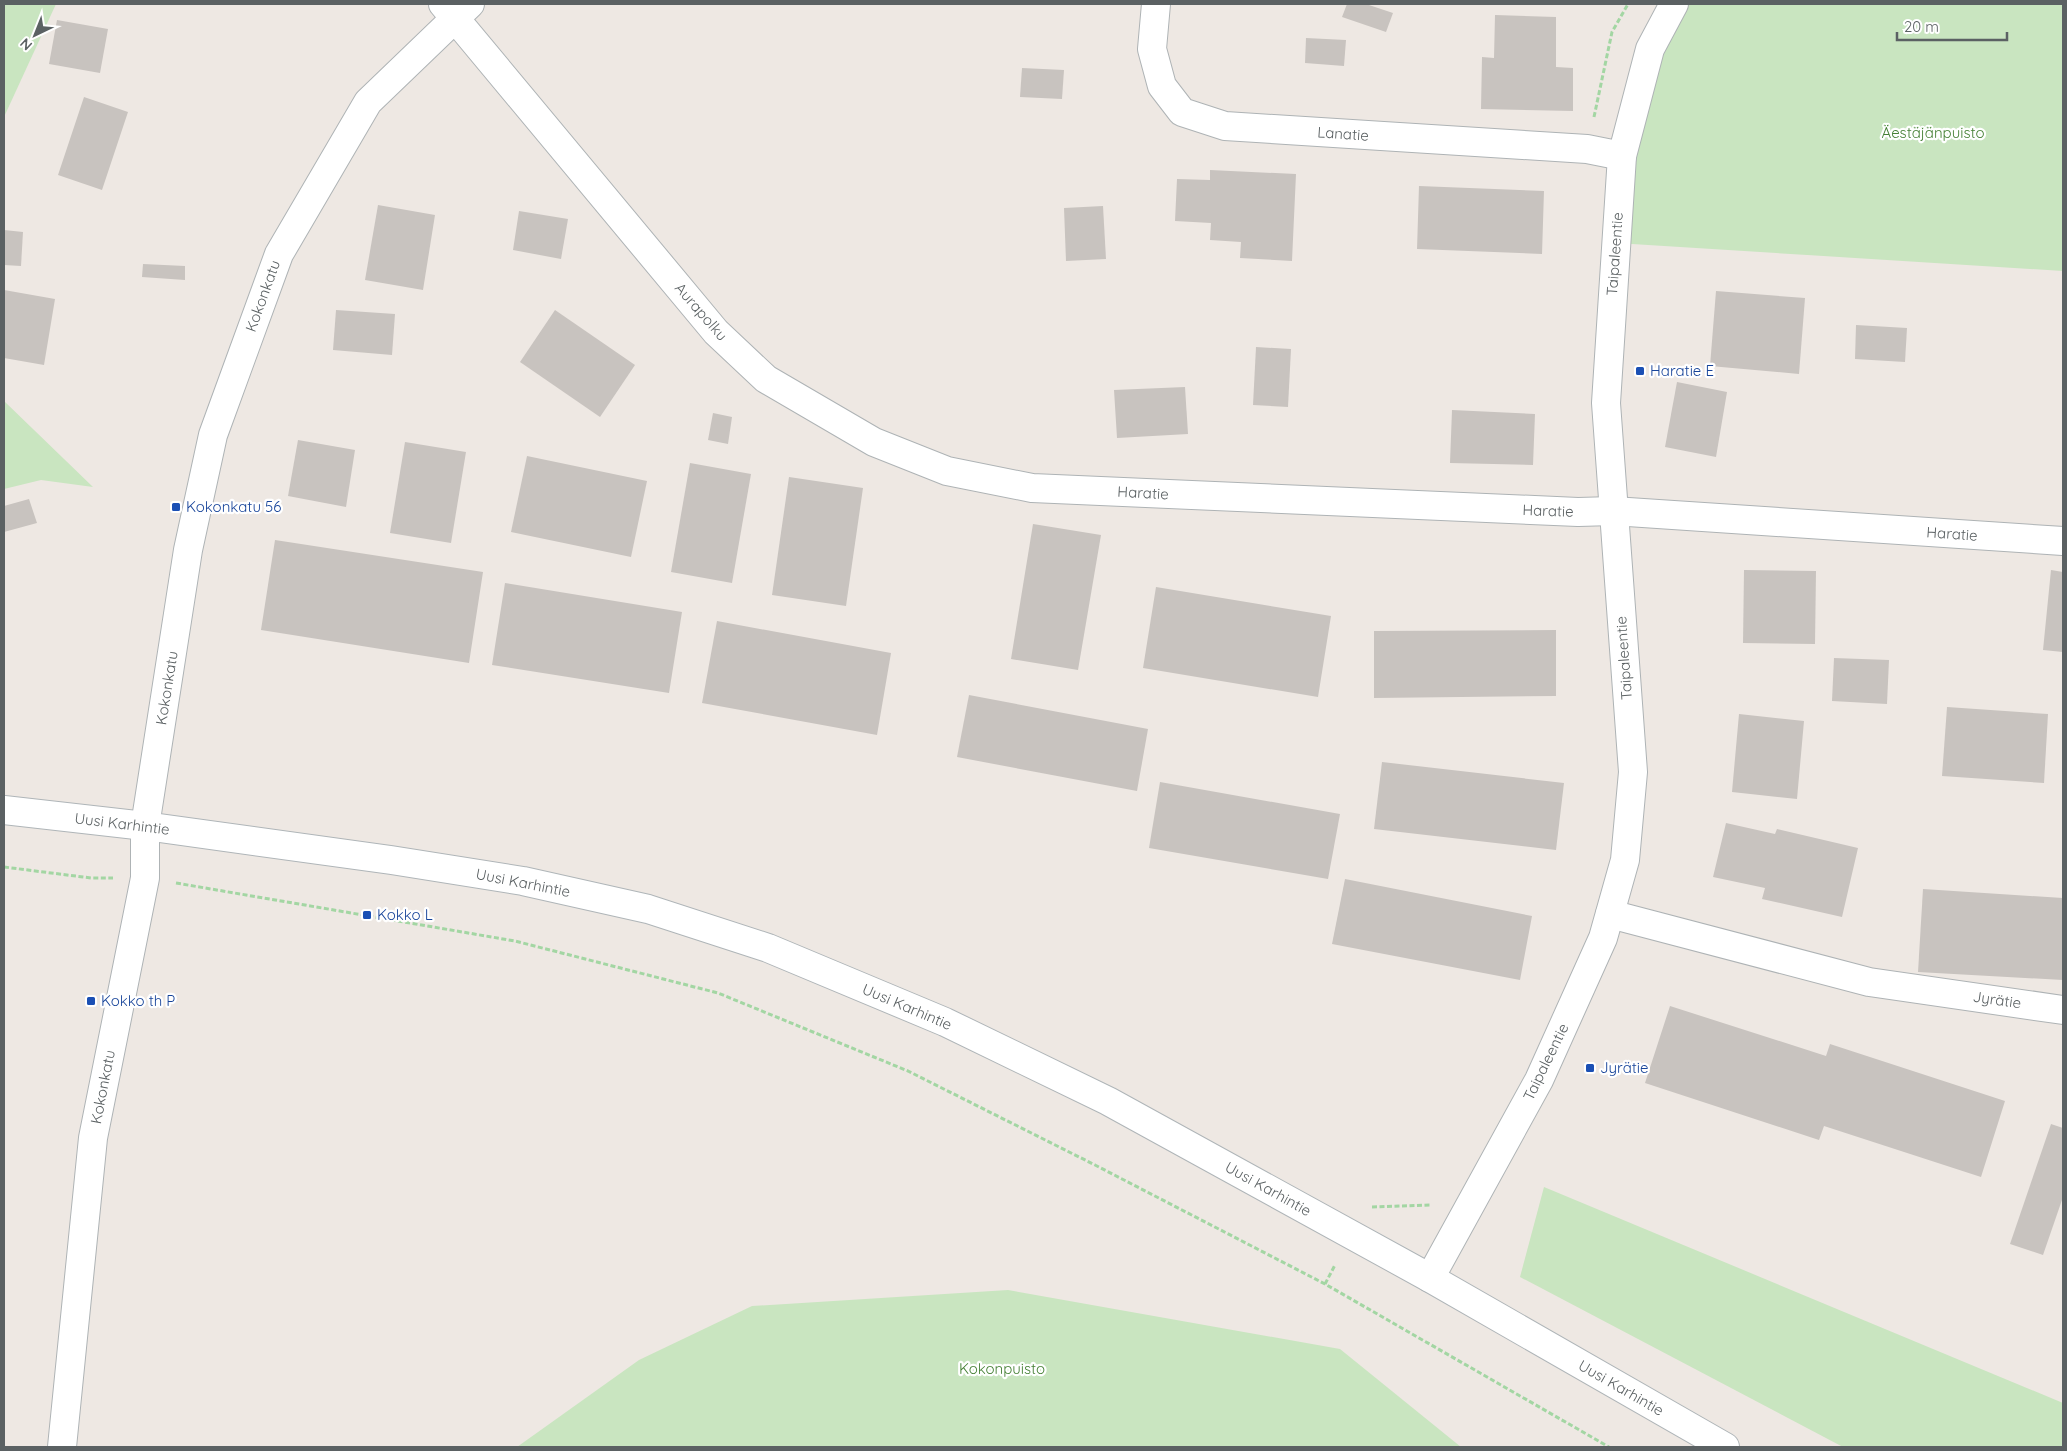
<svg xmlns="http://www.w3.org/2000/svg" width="2067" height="1451" viewBox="0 0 2067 1451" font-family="Quicksand,sans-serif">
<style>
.green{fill:#c9e5c0}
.building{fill:#c8c3bf}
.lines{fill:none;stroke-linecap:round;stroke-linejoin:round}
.street-casing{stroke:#aeb3b5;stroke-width:30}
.secondary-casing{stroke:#afb5b8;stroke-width:30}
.path{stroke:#a3d6a3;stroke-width:3;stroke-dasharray:5 2.5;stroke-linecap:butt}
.street{stroke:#fff;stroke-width:28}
.secondary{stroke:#fff;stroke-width:28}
.transit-dot{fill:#1a4fb4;stroke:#fff;stroke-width:2}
.labels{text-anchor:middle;stroke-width:4.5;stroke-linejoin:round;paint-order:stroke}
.park-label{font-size:15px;fill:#458035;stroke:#fff}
.street-label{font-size:15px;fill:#5b6163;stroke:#fff}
.transit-label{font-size:15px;fill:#164399;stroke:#fff;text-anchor:start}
</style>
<rect width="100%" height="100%" fill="#eee8e3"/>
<!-- green -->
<g class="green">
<polygon points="4,4 56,4 4,117"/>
<polygon points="1674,4 2063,4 2063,271 1616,243 1622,156"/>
<polygon points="4,401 93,487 41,480 4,489"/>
<polygon points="1544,1187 2063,1403 2063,1447 1843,1447 1520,1277"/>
<polygon points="1008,1290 1340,1349 1461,1447 517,1447 639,1360 752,1306"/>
</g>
<!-- building -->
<g class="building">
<polygon points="1347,4 1366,4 1393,13 1386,32 1342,17"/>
<polygon points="1495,15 1556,17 1556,67 1573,68 1573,111 1481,109 1482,57 1494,58"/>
<polygon points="57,20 108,29 100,73 49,64"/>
<polygon points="1306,38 1346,40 1344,66 1305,63"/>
<polygon points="1022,68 1064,70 1062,99 1020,97"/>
<polygon points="84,97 128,112 102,190 58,175"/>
<polygon points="1210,170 1296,174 1292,261 1240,258 1241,242 1210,240 1211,223 1175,221 1177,179 1210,180"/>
<polygon points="1419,186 1544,191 1542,254 1417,249"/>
<polygon points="378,205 435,215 423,290 365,280"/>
<polygon points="1103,206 1106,259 1066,261 1064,208"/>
<polygon points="519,211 568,219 561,259 513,250"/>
<polygon points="4,230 23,232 21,266 4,265"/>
<polygon points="143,264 185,266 185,280 142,277"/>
<polygon points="4,290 55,299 44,365 4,358"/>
<polygon points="1716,291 1805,298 1799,374 1710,366"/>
<polygon points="336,310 395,314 392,355 333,350"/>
<polygon points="555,310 635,365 600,417 520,362"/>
<polygon points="1856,325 1907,328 1905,362 1855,359"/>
<polygon points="1256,347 1291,349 1288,407 1253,405"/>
<polygon points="1677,382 1727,392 1716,457 1665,447"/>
<polygon points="1185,387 1188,434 1117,438 1114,390"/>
<polygon points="1452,410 1535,414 1533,465 1450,463"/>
<polygon points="713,413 732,417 728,444 708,440"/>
<polygon points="298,440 355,450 346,507 288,496"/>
<polygon points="405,442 466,452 451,543 390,533"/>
<polygon points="527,456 647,481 631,557 511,532"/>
<polygon points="690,463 751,474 732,583 671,572"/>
<polygon points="789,477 863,488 846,606 772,595"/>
<polygon points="29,499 37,523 4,532 4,506"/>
<polygon points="1033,524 1101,535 1078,670 1011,659"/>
<polygon points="275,540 483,572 469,663 261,630"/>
<polygon points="1744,570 1816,571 1815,644 1743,643"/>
<polygon points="2051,570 2063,572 2063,652 2043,650"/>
<polygon points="505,583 682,612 669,693 492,665"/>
<polygon points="1156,587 1331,616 1318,697 1143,668"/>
<polygon points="717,621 891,653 877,735 702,703"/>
<polygon points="1556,630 1556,696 1374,698 1374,631"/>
<polygon points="1834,658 1889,660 1887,704 1832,701"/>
<polygon points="969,695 1148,729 1137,791 957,757"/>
<polygon points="1947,707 2048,714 2044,783 1942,776"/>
<polygon points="1739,714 1804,721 1797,799 1732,792"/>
<polygon points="1382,762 1564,783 1556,850 1374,829"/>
<polygon points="1160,782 1340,814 1328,879 1149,848"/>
<polygon points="1726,823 1775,834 1777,829 1858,848 1842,917 1762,899 1765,888 1713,877"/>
<polygon points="1345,879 1532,916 1520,980 1332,944"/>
<polygon points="1923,889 2063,898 2063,980 1918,972"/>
<polygon points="1670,1006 1826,1056 1830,1044 2005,1101 1981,1177 1824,1126 1819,1140 1645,1083"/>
<polygon points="2051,1124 2063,1128 2063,1197 2043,1255 2010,1244"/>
</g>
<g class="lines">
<!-- street casing -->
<g class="street-casing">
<g id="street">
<polyline points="443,4 716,332 766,379 874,442 947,471 1032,488 1578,512 1613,511 2063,541"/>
<polyline points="1156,4 1152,49 1162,86 1182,112 1225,126 1587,149 1622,156"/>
<polyline points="1610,914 1869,982 2063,1010"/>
<polyline points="1430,1278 1539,1080 1603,938 1625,860 1633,772 1606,403 1622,156 1650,49 1674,4"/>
<polyline points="62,1447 93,1138 145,878 145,826 188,550 213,435 279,254 368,102 470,4"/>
</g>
</g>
<!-- secondary casing -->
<g class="secondary-casing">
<polyline id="secondary" points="4,810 145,826 391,860 523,881 648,909 768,948 945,1022 1108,1101 1430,1278 1725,1447"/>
</g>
<!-- path -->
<g class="path">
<polyline points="1594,117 1612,32 1628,4"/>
<polyline points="4,867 91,878 113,878"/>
<polyline points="176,883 515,941 718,993 908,1071 1095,1165 1325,1284 1609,1447"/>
<polyline points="1372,1207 1431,1205"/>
<polyline points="1325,1284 1335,1265"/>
</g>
<!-- street -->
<use href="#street" class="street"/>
<!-- secondary -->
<use href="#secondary" class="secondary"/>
</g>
<!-- markers -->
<g class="transit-dot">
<rect x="1635" y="366" width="10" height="10" rx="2.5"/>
<rect x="171" y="502" width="10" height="10" rx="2.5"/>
<rect x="362" y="910" width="10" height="10" rx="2.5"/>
<rect x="86" y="996" width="10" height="10" rx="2.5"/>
<rect x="1585" y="1063" width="10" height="10" rx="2.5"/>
</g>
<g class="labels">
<!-- park labels -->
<g class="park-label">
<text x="1933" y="138">Äestäjänpuisto</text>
<text x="1002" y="1374">Kokonpuisto</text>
</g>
<!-- street labels -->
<g class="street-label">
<text transform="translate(1343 134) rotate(4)" y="5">Lanatie</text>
<text transform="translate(1615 254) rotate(-86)" y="5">Taipaleentie</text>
<text transform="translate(263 296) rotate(-70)" y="5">Kokonkatu</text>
<text transform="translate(701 312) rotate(49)" y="5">Aurapolku</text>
<text transform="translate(1143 493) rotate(3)" y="5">Haratie</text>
<text transform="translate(1548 511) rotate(2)" y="5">Haratie</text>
<text transform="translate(1952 534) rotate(4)" y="5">Haratie</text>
<text transform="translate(1624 658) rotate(-94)" y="5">Taipaleentie</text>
<text transform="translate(167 688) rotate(-81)" y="5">Kokonkatu</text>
<text transform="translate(122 824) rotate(7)" y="5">Uusi Karhintie</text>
<text transform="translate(523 883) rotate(11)" y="5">Uusi Karhintie</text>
<text transform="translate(1997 1000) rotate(8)" y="5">Jyrätie</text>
<text transform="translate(907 1007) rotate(23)" y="5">Uusi Karhintie</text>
<text transform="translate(1546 1062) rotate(-64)" y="5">Taipaleentie</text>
<text transform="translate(103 1087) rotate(-79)" y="5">Kokonkatu</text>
<text transform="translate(1268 1189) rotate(29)" y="5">Uusi Karhintie</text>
<text transform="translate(1621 1388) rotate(30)" y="5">Uusi Karhintie</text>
</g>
<!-- transit labels -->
<g class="transit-label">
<text x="1650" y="376">Haratie E</text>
<text x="186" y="512">Kokonkatu 56</text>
<text x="377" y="920">Kokko L</text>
<text x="101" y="1006">Kokko th P</text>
<text x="1600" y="1073">Jyrätie</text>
</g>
</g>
<!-- border -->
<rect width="2067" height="1451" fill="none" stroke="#5b6163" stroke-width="10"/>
<!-- north arrow -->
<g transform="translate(35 35) rotate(223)" stroke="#ffffff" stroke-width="4" paint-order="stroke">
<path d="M0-4L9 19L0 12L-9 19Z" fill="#5b6163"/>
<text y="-8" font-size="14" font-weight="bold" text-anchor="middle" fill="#5b6163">N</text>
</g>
<!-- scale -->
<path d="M1897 32v8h110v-8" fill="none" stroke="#5b6163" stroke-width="2.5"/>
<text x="1904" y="32" font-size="15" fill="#5b6163" stroke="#ffffff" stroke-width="4" paint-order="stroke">20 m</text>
</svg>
